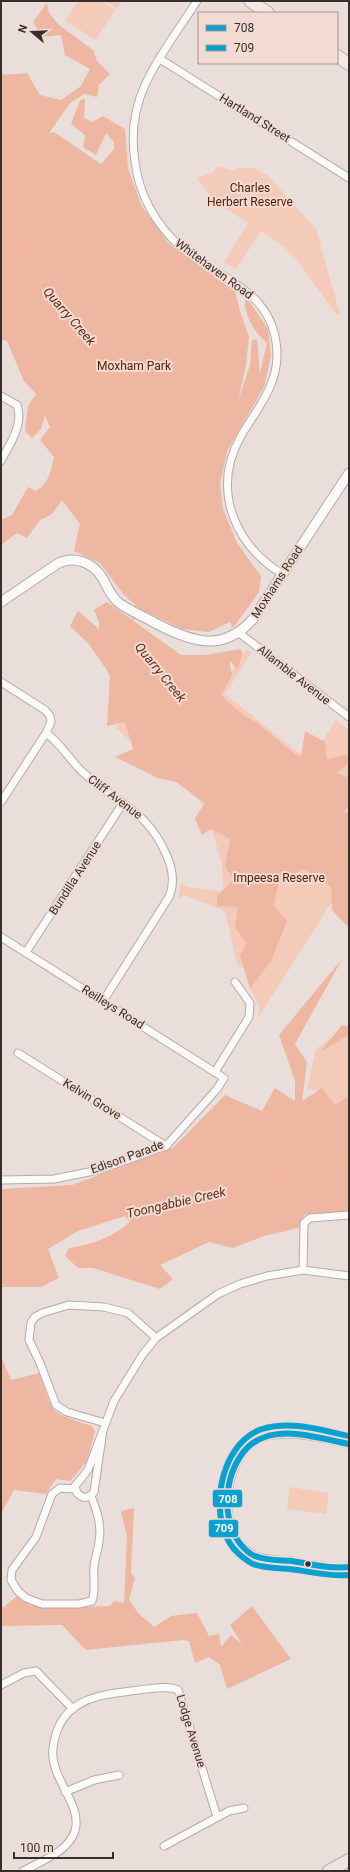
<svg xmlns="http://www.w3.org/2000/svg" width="350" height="1872" viewBox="0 0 350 1872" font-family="Roboto,sans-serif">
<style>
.green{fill:#f4cab9}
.forest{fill:#edb7a1}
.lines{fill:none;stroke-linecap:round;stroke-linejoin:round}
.stream{stroke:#f8b59a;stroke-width:2}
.minor-casing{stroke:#b4aba8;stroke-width:9}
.tertiary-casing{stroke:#b4aba8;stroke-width:11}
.primary-casing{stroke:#bcaba5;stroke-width:14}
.trunk-casing{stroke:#bcaba5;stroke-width:14}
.minor{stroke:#fcfaf9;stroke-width:7}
.tertiary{stroke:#fcfaf9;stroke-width:9}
.primary{stroke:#f2e9e6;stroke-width:12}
.trunk{stroke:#eee4e0;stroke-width:12}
.bus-1-casing{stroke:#f1dbd3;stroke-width:9}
.bus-2-casing{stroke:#f1dbd3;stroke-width:9}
.bus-1{stroke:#08a1d2;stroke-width:6}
.bus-2{stroke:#08a1d2;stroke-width:6}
.bus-dot{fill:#372f2c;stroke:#f1dbd3;stroke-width:1.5}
.labels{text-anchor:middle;stroke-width:4;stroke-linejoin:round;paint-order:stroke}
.street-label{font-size:12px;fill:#372f2c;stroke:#f1dbd3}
.park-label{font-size:12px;fill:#572006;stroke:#f1dbd3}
.water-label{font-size:13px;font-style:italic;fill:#632c13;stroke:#f1dbd3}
.line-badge{stroke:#f1dbd3;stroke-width:1.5}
.badge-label{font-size:11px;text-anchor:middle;font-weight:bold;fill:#fff}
</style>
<rect width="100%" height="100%" fill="#eadeda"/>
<!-- green -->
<g class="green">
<polygon points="78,1 101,1 115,10 96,40 65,21"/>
<polygon points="105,1 122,1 117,9"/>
<polygon points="216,167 220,167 235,171 237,168 254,168 268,176 316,229 340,314 337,315 297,260 283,246 261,231 236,269 224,262 248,223 215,202 197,178 214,172"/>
<path d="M 246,650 L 251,653 L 225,694 L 309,761 L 336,720 L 349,730 L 349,875 L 256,1021 C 264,1001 255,1003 250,988 C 248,982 247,975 246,969 L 237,964 L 225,911 L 184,895 L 178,899 L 181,882 L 187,887 L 223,892 L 222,865 L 206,807 L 116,728 L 148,680 L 201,719 Z"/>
<polygon points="349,1025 349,1146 325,1092 307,1089 316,1049"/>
<polygon points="290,1487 329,1493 326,1514 287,1509"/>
</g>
<!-- forest -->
<g class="forest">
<path d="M 47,3 L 49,13 L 59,25 L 93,50 L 97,61 L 110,74 L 99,85 L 97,97 L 84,94 L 70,103 L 49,133 L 54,132 L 101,164 L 114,149 L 114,142 L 106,133 L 96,155 L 83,147 L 85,135 L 71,124 L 80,100 L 85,99 L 84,118 L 92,122 L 103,116 L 125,129 L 128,168 L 141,205 L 169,244 L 235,291 L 240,311 L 249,337 L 246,365 L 238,401 L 250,365 L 252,340 L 257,339 L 260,373 L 267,343 C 254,331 244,316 245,298 L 251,304 L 268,329 L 271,356 L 264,387 L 227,451 L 220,484 L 223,509 L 237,543 L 261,576 L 259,592 L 233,628 L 230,622 L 209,632 L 182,629 L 140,609 L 124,595 L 100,563 L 74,551 L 80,524 L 62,500 L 52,514 L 39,521 L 27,538 L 17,533 L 1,545 L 1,520 L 12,515 L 28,487 L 36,491 C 49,484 51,470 54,457 L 40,440 L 50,427 L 45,415 L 41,429 L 32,438 L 25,431 L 28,406 L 36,394 L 24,381 L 7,341 L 1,339 L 1,73 L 4,75 L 27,73 L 40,95 L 61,100 L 81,86 L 90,69 L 65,55 L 61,35 L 42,37 L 33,22 Z"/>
<polygon points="107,602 181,655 206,655 240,649 243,653 237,669 229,660 232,675 221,695 243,715 258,724 296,755 301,757 305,731 325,742 327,759 349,754 349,763 336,773 349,778 349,805 343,812 349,813 349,928 332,910 331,887 303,869 278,884 274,906 287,921 271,961 250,989 240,955 247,943 235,928 238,907 217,906 217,896 234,879 225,867 230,839 211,829 202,835 195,818 205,803 176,782 158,778 115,757 133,749 125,722 107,726 110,675 89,644 70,626 78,611 99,629 99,622 94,610"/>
<path d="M 342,959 L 295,1044 L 307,1062 L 302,1101 L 322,1088 L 335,1105 L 349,1096 L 349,1212 L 305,1214 L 298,1228 L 264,1236 L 233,1248 L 209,1242 L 160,1265 L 173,1279 L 160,1289 L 93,1268 L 78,1268 L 65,1256 L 69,1248 C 92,1244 112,1238 130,1222 L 125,1216 L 78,1231 L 48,1249 L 59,1278 L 41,1287 L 1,1287 L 1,1189 L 72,1185 L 173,1148 L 225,1095 L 262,1111 L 275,1088 L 295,1101 L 295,1081 L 279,1035 Z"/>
<polygon points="342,1025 349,1027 349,1035 320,1052"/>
<path d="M 1,1356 L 11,1380 L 40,1373 C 53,1416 50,1412 92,1426 L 95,1431 L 87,1461 L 70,1481 L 56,1479 L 46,1494 L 14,1490 L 1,1514 Z"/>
<polygon points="134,1508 131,1573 135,1578 129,1600 139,1614 154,1627 171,1616 197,1613 209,1636 219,1634 221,1647 231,1635 242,1644 230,1625 252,1606 291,1659 227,1689 220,1665 209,1657 195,1663 189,1641 183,1640 86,1650 62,1625 1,1626 1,1606 4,1607 17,1596 30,1605 56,1608 110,1606 114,1601 124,1603 127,1536 121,1511"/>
</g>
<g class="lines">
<!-- stream -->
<g class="stream">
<polyline points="1,234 24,243 38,279 106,357 103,448 106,501 146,556 135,610"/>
<polyline points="134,616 129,630 147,658 202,721 268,775 328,848 349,861"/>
<polyline points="1,1209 67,1224 91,1223 167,1203 297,1173 349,1157"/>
</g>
<!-- minor casing -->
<g class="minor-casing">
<g id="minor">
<path d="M 197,1 C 180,28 158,56 145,85 C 134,109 131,136 135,162 C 139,195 156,225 181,247 C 221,281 275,290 277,353 C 278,386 256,410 241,436 C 211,489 234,544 282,574"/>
<polyline points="160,59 349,178"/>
<path d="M 1,396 L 17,405 C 24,425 10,443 1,461"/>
<polyline points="238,632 349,717"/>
<path d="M 1,682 L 45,710 L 50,716 L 51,722 L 46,733 C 62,744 71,763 86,775 C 119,804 148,811 167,856 C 173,870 175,883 169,897 L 103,1001"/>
<polyline points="1,802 46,733"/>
<polyline points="1,937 224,1078 217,1089 166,1146 99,1170 54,1179 1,1180"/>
<polyline points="26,952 123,803"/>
<polyline points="18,1053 166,1146"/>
<polyline points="215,1072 249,1017 250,1003 235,982"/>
<polyline points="303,1270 304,1223 310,1218 349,1215"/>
<polyline points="105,1423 67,1412 56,1405 40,1363 29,1340 31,1323 35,1317 42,1313 69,1305 104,1307 128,1313 156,1338"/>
<path d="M 103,1430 L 94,1492 C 88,1499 83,1499 77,1493 L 75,1486 L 88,1470 L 114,1401 L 143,1354 L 156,1338 L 218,1294 L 240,1284 L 267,1276 L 303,1270 L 349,1276"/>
<path d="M 349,1444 C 322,1439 291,1429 264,1437 C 226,1448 215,1524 245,1549 C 248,1551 252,1554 255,1556 C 267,1560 280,1560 291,1561 C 310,1564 330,1570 349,1567"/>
<path d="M 75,1489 L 60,1488 L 52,1494 L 36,1537 L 12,1570 L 11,1580 L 18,1591 L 26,1598 L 42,1604 L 79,1604 L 92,1601 C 96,1590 93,1578 94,1566 C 95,1558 98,1550 99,1542 C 102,1525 97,1511 91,1496"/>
<polyline points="1,1685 24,1673 36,1671 73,1709"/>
<polyline points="65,1792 94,1780 119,1775"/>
<polyline points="164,1846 229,1811 244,1808"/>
<path d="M 23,1871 C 41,1861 68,1852 75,1831 C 83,1804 49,1778 53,1748 C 59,1698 98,1695 139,1690 C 150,1689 168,1685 178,1690 L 217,1817"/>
</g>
</g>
<!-- tertiary casing -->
<g class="tertiary-casing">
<path id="tertiary" d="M 1,602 L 57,564 C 74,555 93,562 103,579 C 108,588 111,597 119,603 C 130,611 143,616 155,623 C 190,641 222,654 253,619 L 349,473"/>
</g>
<!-- primary casing -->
<g class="primary-casing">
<g id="primary">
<polyline points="250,1 268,13"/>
<polyline points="337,56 349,64"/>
</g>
</g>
<!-- trunk casing -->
<g class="trunk-casing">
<polyline id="trunk" points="329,1871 349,1860"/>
</g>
<!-- minor -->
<use href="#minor" class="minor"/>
<!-- tertiary -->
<use href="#tertiary" class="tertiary"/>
<!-- primary -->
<use href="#primary" class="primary"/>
<!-- trunk -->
<use href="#trunk" class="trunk"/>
<!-- bus-1 casing -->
<g class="bus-1-casing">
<path id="bus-1" d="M 349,1444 C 323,1439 291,1428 265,1437 C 224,1450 215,1522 245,1549 C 248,1552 252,1555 255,1556 C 266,1561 280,1560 292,1561 C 311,1564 329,1569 349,1567"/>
</g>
<!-- bus-2 casing -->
<g class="bus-2-casing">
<path id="bus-2" d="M 349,1436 C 321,1430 290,1420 262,1429 C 217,1444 205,1526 240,1555 C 244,1558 249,1562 253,1564 C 264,1568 277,1568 289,1569 C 309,1571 328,1577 349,1575"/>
</g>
<!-- bus-1 -->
<use href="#bus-1" class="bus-1"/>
<!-- bus-2 -->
<use href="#bus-2" class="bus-2"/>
</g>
<!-- markers -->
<circle class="bus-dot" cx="308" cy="1564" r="3.5"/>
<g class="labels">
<!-- street labels -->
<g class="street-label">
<text transform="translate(255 118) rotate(32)" y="4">Hartland Street</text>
<text transform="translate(214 269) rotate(36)" y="4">Whitehaven Road</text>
<text transform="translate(277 582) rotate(-57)" y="4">Moxhams Road</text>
<text transform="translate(294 675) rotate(38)" y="4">Allambie Avenue</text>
<text transform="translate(115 797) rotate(37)" y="4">Cliff Avenue</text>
<text transform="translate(75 878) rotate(-57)" y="4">Bundilla Avenue</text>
<text transform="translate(113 1007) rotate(32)" y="4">Reilleys Road</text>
<text transform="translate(92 1099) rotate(32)" y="4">Kelvin Grove</text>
<text transform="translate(127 1157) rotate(-20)" y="4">Edison Parade</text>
<text transform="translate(191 1731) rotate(73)" y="4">Lodge Avenue</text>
</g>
<!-- park labels -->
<g class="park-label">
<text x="250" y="192">Charles<tspan x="250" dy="14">Herbert Reserve</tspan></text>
<text x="134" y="370">Moxham Park</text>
<text x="279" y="882">Impeesa Reserve</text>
</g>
<!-- water labels -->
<g class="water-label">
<text transform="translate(70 316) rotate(49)" y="5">Quarry Creek</text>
<text transform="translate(161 672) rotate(51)" y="5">Quarry Creek</text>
<text transform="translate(176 1202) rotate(-13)" y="5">Toongabbie Creek</text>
</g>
</g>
<g class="line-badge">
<rect x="212" y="1489" width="31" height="19" rx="4" fill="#08a1d2"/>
<rect x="208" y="1519" width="31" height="19" rx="4" fill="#08a1d2"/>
</g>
<g class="badge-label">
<text x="228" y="1503">708</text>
<text x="224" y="1532">709</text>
</g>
<!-- border -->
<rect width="350" height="1872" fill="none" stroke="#372f2c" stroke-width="4"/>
<!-- legend -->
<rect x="198" y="12" width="140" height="52" fill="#f1dbd3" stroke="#a79690"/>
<rect x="206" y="25" width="20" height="6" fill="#08a1d2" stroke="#a79690"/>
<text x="234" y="32" font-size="12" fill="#372f2c">708</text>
<rect x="206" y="45" width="20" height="6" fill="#08a1d2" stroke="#a79690"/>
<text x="234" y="52" font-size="12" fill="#372f2c">709</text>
<!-- north arrow -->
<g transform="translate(32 32) rotate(289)" stroke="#f1dbd3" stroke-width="3" paint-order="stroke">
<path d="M0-3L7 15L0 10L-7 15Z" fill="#372f2c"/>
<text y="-6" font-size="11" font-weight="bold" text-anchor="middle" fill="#372f2c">N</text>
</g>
<!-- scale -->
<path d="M14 1852v6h99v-6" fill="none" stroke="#372f2c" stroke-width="2"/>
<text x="20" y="1852" font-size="12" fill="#372f2c" stroke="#f1dbd3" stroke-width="3" paint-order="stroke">100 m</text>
</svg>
